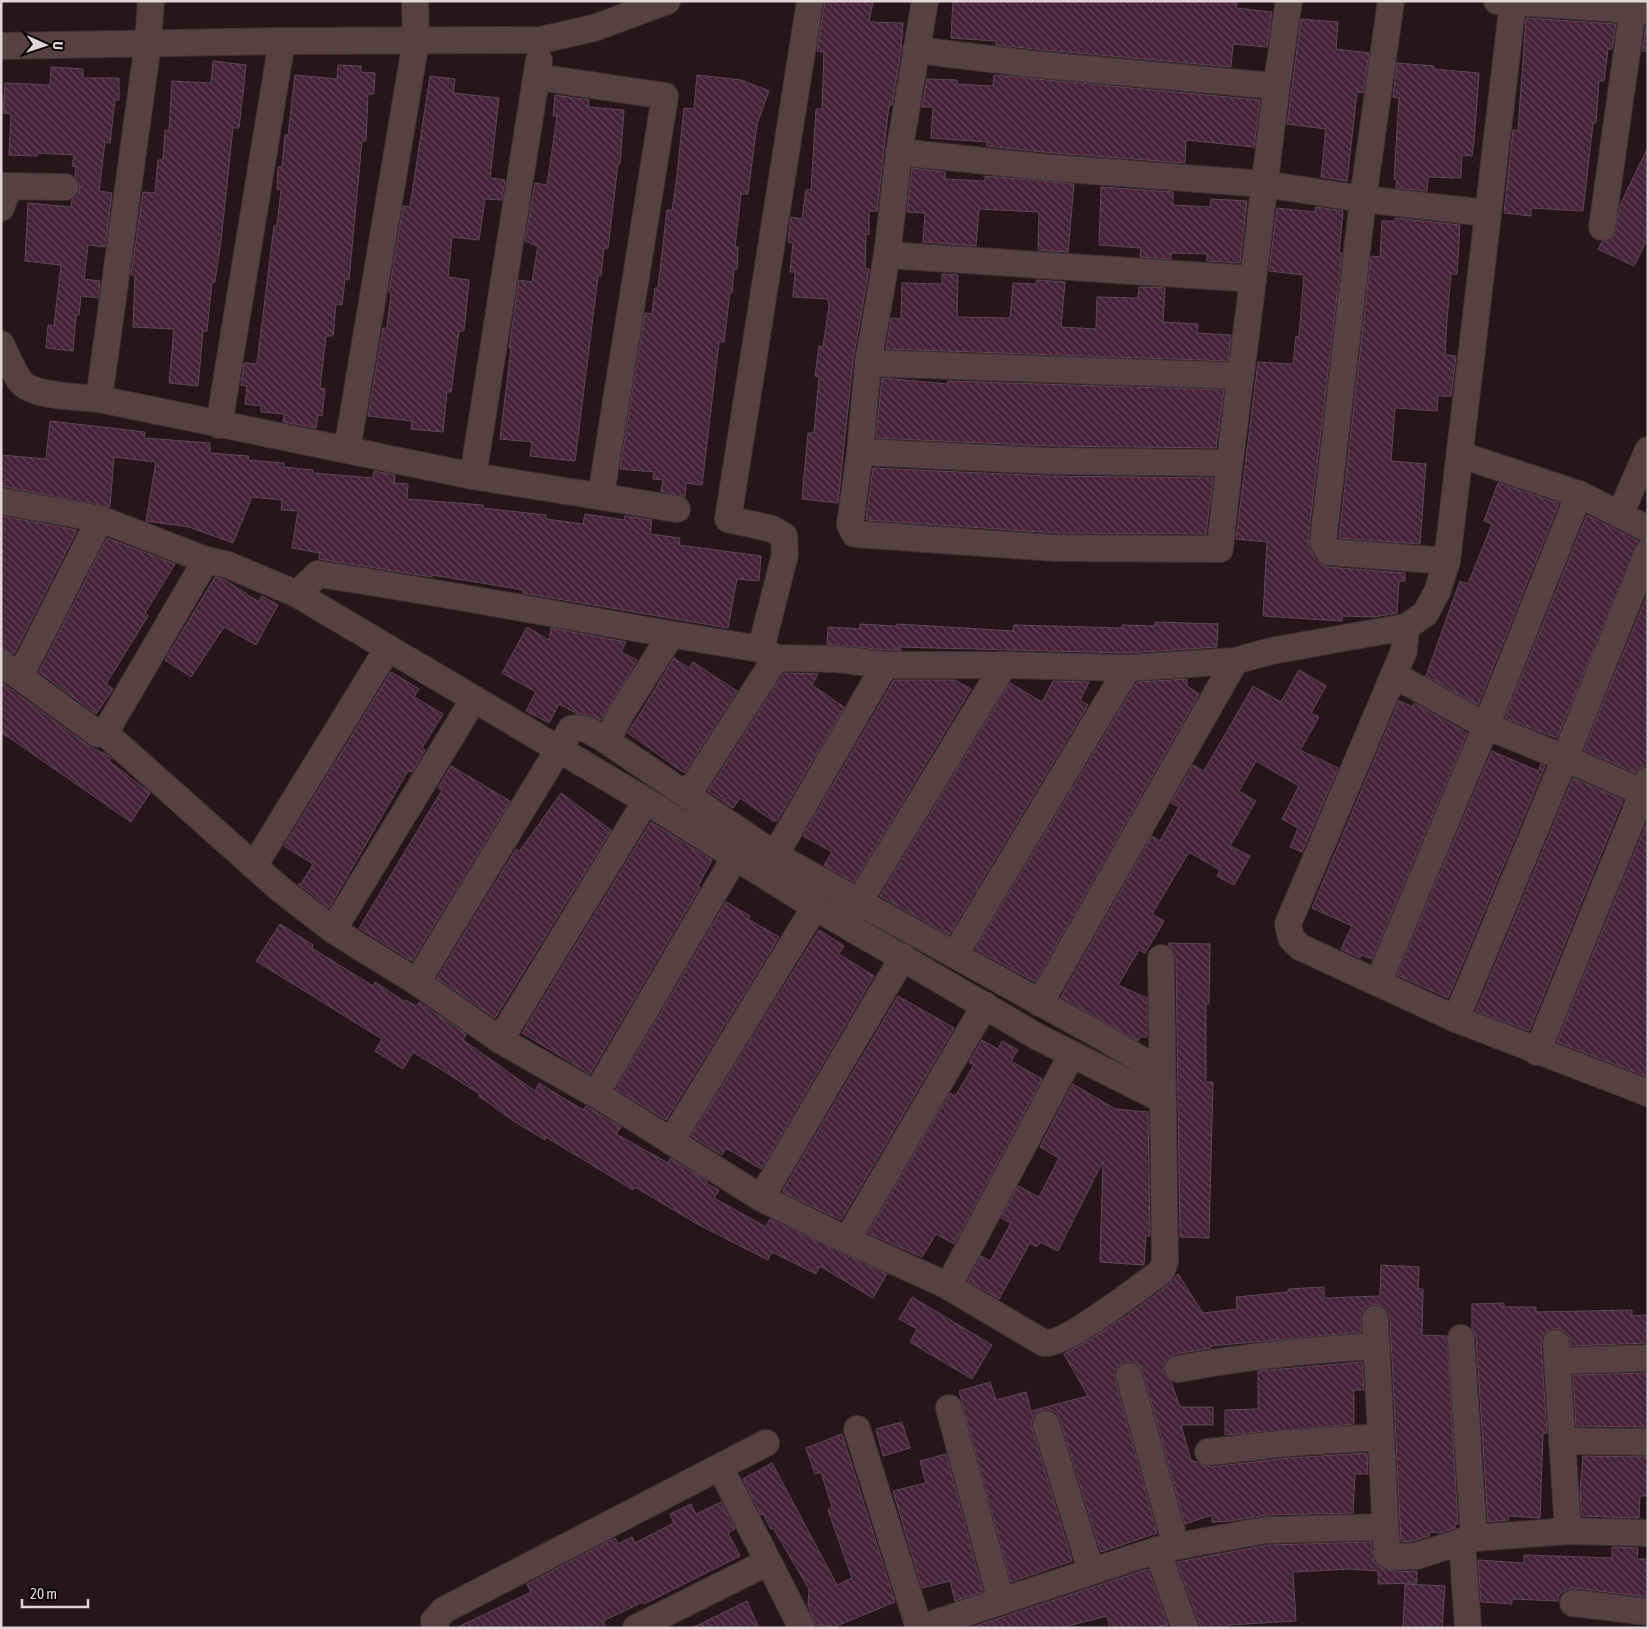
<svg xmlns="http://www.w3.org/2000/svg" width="1649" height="1629" viewBox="0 0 1649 1629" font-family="'Asap Condensed',sans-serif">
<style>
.building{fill:url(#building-back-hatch);stroke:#5b4a54}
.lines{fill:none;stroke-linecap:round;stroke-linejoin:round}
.minor-casing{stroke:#3d3133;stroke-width:28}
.minor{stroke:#554043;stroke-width:26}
</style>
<defs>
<pattern id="building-back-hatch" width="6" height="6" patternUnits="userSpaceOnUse" patternTransform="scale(1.25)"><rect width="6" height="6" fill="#452239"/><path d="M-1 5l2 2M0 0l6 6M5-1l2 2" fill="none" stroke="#604155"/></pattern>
</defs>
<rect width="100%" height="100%" fill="#271619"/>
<!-- building -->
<g class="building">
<polygon points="825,1 873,1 869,22 903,23 901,50 892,105 889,105 877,211 869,211 869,234 866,234 865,268 869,269 853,360 838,503 802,499 808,433 814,433 819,377 815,376 819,346 823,347 829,306 828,299 793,297 795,272 790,272 793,243 788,242 791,217 802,219 806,190 811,190 816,109 822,109 824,52 817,51"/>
<polygon points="953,1 1237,1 1236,8 1272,12 1267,47 1233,44 1231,67 1034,49 996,45 996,41 951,38"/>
<polygon points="1526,18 1616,24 1612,49 1608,49 1604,81 1599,81 1596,123 1593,123 1583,211 1531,208 1531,216 1504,213 1513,130 1518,130"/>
<polygon points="1301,19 1338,22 1336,49 1369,53 1363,93 1357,92 1347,181 1321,177 1326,129 1287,124"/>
<polygon points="1646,26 1648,26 1648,51 1642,51"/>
<polygon points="213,61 246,65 239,128 233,128 221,240 215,282 212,282 207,331 203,331 198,386 169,383 174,329 133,327 135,275 131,275 143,192 155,193 158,160 163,160 165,130 169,131 172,81 211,83"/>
<polygon points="1397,63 1434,66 1434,69 1479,73 1474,142 1472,156 1462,155 1461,178 1428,177 1427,191 1396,188 1397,180 1394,179 1399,98 1393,97"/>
<polygon points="338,65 361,66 361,72 375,73 374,94 368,94 366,141 362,141 349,280 345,279 342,305 336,304 333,336 326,336 320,388 325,389 322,416 318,415 316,428 283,422 284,414 261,412 261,406 245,404 247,386 241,385 244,363 257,364 274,226 277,226 281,190 277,189 278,167 282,167 285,135 288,135 295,75 337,79"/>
<polygon points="51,67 83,69 83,78 119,78 119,100 115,100 110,143 105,142 99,191 112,193 105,247 88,245 84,279 100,281 98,298 81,296 79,315 76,315 73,351 46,348 48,325 54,326 61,265 25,261 28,203 71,207 72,200 78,195 80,188 75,176 76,167 72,166 74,155 38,153 37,156 9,155 11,114 3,113 5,83 50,85"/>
<polygon points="697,75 741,80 769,91 757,124 748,194 741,194 735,247 738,247 737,269 734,269 732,293 730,292 724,342 719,342 702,485 686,483 685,497 661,491 663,480 653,479 654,472 620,469 645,313 652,314 655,288 658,288 667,210 672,210 676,184 684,108 694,109"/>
<polygon points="994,75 1260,100 1254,147 1186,140 1185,163 1043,152 987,146 987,142 931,138 933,107 922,107 927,79 957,80 957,84 993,86"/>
<polygon points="430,76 455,79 453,93 499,98 490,178 505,180 502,200 485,199 479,240 452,237 448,277 469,280 464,331 459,331 451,392 447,392 443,432 411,429 412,421 368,416 383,328 387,328 391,293 389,292 403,206 410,207"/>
<polygon points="555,95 589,100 588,107 624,110 620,164 618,164 608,248 604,248 601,276 598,276 575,461 530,456 532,442 500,439 511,348 509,348 519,280 532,282 538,246 525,241 535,183 547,185 557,116 553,116"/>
<polygon points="1648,147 1648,238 1634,266 1598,249 1602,242 1614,236 1621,203"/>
<polygon points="912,168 945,172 945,179 985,181 985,176 1074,184 1068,252 1038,250 1039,212 979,209 976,246 923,242 925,213 907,212"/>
<polygon points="1101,187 1173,192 1173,205 1210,207 1211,199 1247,201 1240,263 1207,261 1207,254 1171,253 1171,259 1140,257 1141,248 1099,245"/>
<polygon points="1316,207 1343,211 1339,253 1342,253 1308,540 1310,549 1316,560 1327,567 1405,573 1405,581 1399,581 1397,613 1374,617 1342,616 1342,621 1263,616 1267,542 1236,539 1258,362 1293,364 1296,336 1299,337 1304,275 1269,271 1277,208 1315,212"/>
<polygon points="1395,218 1460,225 1457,274 1451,274 1447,319 1445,355 1456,356 1451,396 1438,396 1437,411 1395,408 1391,461 1426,464 1420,544 1339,538 1371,256 1380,257 1382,221 1395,221"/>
<polygon points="942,274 958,275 957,317 1010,318 1013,283 1036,284 1037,280 1065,282 1061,327 1096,329 1097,297 1138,298 1139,287 1165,288 1163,322 1198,324 1197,333 1231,335 1228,361 886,349 891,318 901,319 902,283 942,284"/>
<polygon points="882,378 948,384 948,381 1224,390 1216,448 1049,446 876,438"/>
<polygon points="50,421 145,432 144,438 210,443 210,453 249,456 248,460 284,463 284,467 313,470 313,473 373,478 374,471 395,475 394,483 408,484 407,499 483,505 483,508 546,515 546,519 583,524 585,514 624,520 625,516 652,520 650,534 680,538 679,545 761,556 759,581 737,579 728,628 523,593 523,590 470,581 432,575 432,577 319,559 320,553 292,548 298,511 281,510 282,500 252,497 233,543 189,527 146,521 156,462 114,457 110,507 1,486 1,455 46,459"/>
<polygon points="873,468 1048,476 1213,478 1206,534 1056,533 866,520"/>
<polygon points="1498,483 1559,503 1478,705 1426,676 1460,581 1468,584 1492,524 1484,521"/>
<polygon points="1587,515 1638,541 1557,738 1505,718"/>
<polygon points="1,516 77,530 14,654 1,648"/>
<polygon points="107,538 175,564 145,613 148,616 106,684 113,689 96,714 39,672"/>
<polygon points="215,577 225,580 259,602 262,596 278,605 256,645 224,627 191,677 165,660"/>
<polygon points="1648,593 1648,765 1639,768 1635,773 1584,750"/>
<polygon points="1155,622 1218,624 1217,647 1128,653 897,647 902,650 886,650 827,644 828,627 860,629 860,624 896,626 897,624 1013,631 1014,625 1122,628 1122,625 1155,626"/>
<polygon points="527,627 549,640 551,628 626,642 621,652 637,660 601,720 589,715 576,713 559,704 549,723 526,711 536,692 502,673"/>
<polygon points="674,658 689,668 693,662 737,691 684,773 628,733"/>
<polygon points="1299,670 1326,686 1311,713 1319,717 1300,750 1338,768 1302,852 1290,847 1298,828 1282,819 1299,786 1256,761 1239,791 1256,801 1230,846 1250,856 1234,885 1217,876 1220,870 1189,852 1152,914 1164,921 1145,953 1139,950 1118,985 1147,998 1147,1037 1140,1037 1138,1041 1061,997 1152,836 1160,841 1179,807 1171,803 1193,765 1204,771 1253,686 1281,702"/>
<polygon points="391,672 419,689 414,697 443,714 422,748 425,750 412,772 408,771 329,908 298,884 301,884 313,864 284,846"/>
<polygon points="784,673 818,674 812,685 844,707 777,821 773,821 740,798 733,808 708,791"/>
<polygon points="1187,679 1187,686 1199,694 1035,982 975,949 1137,682"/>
<polygon points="894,680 955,680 971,689 854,882 824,865 832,852 803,836"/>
<polygon points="1053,681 1089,682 1080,700 1088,705 949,935 880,896 1010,683 1042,702"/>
<polygon points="1,682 89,746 107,755 111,758 109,761 150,793 131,822 1,732"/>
<polygon points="1399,701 1413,707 1414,703 1467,733 1372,959 1362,955 1360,958 1341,949 1352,926 1312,908"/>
<polygon points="1492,751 1538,771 1541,764 1545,766 1448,998 1397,975"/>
<polygon points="451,766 510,801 412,961 359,928 442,790 438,788"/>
<polygon points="1573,778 1623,800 1529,1031 1476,1011"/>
<polygon points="561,793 611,830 495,1018 437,978 516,849 519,851 521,849"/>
<polygon points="1648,820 1648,1077 1557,1042"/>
<polygon points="651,822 712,860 698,886 700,887 590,1074 522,1033"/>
<polygon points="726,902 750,916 748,919 779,937 666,1120 616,1089"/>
<polygon points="280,924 313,945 312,948 373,986 375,982 405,1002 406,1000 416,1006 419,1002 466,1034 463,1040 535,1091 539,1083 583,1110 586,1106 621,1127 616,1134 668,1163 670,1158 707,1181 706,1183 719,1190 714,1198 766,1227 770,1219 887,1274 873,1298 820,1266 816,1274 772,1252 768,1260 699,1225 635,1187 633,1190 546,1137 545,1140 515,1122 479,1096 480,1094 413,1052 403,1069 375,1051 382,1039 256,961"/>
<polygon points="819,930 844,946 839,954 874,976 761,1169 726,1148 722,1155 691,1136"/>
<polygon points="1168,943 1210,944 1209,1004 1206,1004 1206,1082 1213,1082 1209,1238 1180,1237 1176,958"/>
<polygon points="898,996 954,1028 841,1220 784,1193 783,1190"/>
<polygon points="982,1040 998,1049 1002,1041 1018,1050 1011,1061 1042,1079 954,1244 936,1234 922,1257 868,1233 950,1093 955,1096 974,1065 969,1062"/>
<polygon points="1073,1084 1115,1109 1148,1112 1150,1236 1146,1236 1144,1265 1100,1262 1103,1161 1058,1251 1040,1242 1037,1247 1030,1243 999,1299 968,1281 981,1256 990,1261 1011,1223 1001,1218 1018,1186 1039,1197 1059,1158 1040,1147"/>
<polygon points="1381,1265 1419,1267 1418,1289 1423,1289 1422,1335 1447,1336 1458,1524 1455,1524 1455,1528 1440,1533 1430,1532 1429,1536 1413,1541 1401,1542 1390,1318 1388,1311 1382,1306 1374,1304 1366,1307 1361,1313 1361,1332 1211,1346 1211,1348 1175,1354 1168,1358 1164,1364 1163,1372 1171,1382 1180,1407 1213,1407 1213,1425 1181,1425 1191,1460 1210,1467 1289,1458 1367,1453 1368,1474 1355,1474 1353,1513 1266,1515 1231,1521 1212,1522 1212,1515 1185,1524 1143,1372 1139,1365 1133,1362 1125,1361 1118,1366 1114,1373 1115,1380 1157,1533 1101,1552 1060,1420 1057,1413 1050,1410 1041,1410 1035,1413 1032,1420 1032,1428 1072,1561 1011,1582 959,1391 990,1382 996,1400 1026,1392 1031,1411 1088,1396 1064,1354 1091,1339 1126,1316 1166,1287 1178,1274 1203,1313 1237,1309 1236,1297 1288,1292 1288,1289 1324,1287 1324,1298 1380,1296"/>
<polygon points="912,1297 992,1345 972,1379 910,1342 917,1329 899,1319"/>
<polygon points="1504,1303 1504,1307 1536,1307 1536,1312 1632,1310 1632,1316 1648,1315 1648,1343 1571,1346 1569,1335 1563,1330 1555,1328 1547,1331 1542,1337 1541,1344 1547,1433 1543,1433 1540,1518 1509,1516 1508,1520 1488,1522 1476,1337 1472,1329 1472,1304"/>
<polygon points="1362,1362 1364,1390 1354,1390 1354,1424 1225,1435 1225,1410 1258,1409 1258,1371"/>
<polygon points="1648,1373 1648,1427 1576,1426 1573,1375"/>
<polygon points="902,1422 910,1448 883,1456 876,1429"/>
<polygon points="842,1434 895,1602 834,1627 816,1625 808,1606 809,1589 773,1528 771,1529 763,1514 761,1515 743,1479 772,1463 837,1585 852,1578 828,1510 832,1507 821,1472 815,1474 806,1448"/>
<polygon points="946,1454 983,1592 955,1601 950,1581 922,1588 893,1491 926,1483 920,1461"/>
<polygon points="1583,1456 1648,1457 1648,1496 1640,1496 1639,1518 1582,1516 1580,1491"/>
<polygon points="721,1502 735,1529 728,1533 740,1556 644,1604 643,1602 603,1621 606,1628 456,1628 531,1592 527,1584 615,1538 618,1544 632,1537 635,1543 674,1523 670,1514 691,1504 696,1514"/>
<polygon points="1371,1542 1374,1562 1380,1567 1393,1572 1417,1571 1417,1583 1378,1584 1378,1571 1350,1569 1293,1572 1296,1621 1228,1625 1228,1628 1201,1628 1177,1562 1268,1545"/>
<polygon points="1612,1547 1638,1548 1637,1559 1648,1559 1648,1597 1574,1588 1567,1589 1559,1595 1558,1601 1512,1599 1512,1604 1481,1602 1478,1560 1524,1563 1524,1555 1612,1558"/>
<polygon points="1148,1569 1168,1625 1154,1628 1110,1628 1107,1616 1060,1628 969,1628"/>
<polygon points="1405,1584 1445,1586 1442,1628 1403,1628"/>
<polygon points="747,1601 759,1628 692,1628"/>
</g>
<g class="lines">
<!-- minor casing -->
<g class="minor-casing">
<g id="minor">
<polyline points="810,1 728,519 772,529 784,536 785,554 761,649 776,658 836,659 885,665 1004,665 1128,668 1235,661 1271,651 1406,627 1425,614 1437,592 1447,561 1513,2"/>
<path d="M 925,1 L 899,152 L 887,255 L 868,363 L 860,452 L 850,525 L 855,534 L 1055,548 L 1220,549 C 1229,458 1242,369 1253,279 C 1265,186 1274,93 1289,1"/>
<polyline points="1391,1 1363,199 1323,542 1329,552 1447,561"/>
<polyline points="1497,1 1648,11"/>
<polyline points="1,46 282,41 541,40 594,28 667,1"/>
<polyline points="916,50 1032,64 1275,86"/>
<polyline points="537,77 665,96 601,495"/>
<polyline points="899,152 1042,167 1264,184 1363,199 1487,213"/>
<polyline points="1,186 65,187"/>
<polyline points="1,208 9,186"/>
<polyline points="1602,227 1633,9"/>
<polyline points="887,255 1253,279"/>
<path d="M 1,344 C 7,356 13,372 21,382 C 34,397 79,397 99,399 L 473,476 L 677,509"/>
<polyline points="868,363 1240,376"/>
<polyline points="99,399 148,43 151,1"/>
<polyline points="219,425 282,41"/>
<polyline points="347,450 416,41 415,1"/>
<polyline points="860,452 1049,461 1229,463"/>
<polyline points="1461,455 1579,494 1648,529"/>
<polyline points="473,476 539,60"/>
<polyline points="1,501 100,519 206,560 228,565 297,594 646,801 815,907 1038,1037 1161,1099"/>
<polyline points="1620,515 1648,450"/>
<path d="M 297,594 L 318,574 C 466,596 613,626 761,649"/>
<polyline points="1406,627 1404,651 1288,924 1291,938 1300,947 1456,1019 1648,1093"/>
<path d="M 1,663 L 98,734 L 105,733 L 280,889 L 333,930 L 417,982 L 500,1040 L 609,1102 L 761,1198 L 847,1240 L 944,1284 L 1044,1343 C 1065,1346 1136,1289 1157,1275 L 1162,1270 L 1165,1261 L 1161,958"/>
<polyline points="1394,675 1486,726 1565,758 1648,795"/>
<polyline points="20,676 100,519"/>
<polyline points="105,733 206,560"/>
<polyline points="607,741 775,855 1106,1039 1162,1072"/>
<polyline points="687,796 776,658"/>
<polyline points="775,855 885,665"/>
<polyline points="254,866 388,648"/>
<polyline points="849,918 1004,665"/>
<polyline points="333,930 474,699"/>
<polyline points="955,954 1128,668"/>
<path d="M 417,982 L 571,729 C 585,725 595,734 607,741 L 622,712 L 671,635"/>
<polyline points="1378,983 1486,726 1579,494"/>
<polyline points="1040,1003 1235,661"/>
<polyline points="1456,1019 1565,758 1648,552"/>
<polyline points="500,1040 646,801"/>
<polyline points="1537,1052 1648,780"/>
<polyline points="596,1094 735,857"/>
<polyline points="671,1141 815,907"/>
<polyline points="761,1198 903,957"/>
<polyline points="847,1240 985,1005"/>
<polyline points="944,1284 951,1281 1072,1054"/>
<polyline points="1375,1319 1387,1554 1393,1557 1416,1556 1474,1538 1568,1531 1648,1533"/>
<polyline points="1461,1338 1474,1538"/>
<polyline points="1556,1343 1568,1531"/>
<polyline points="1557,1361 1648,1358"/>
<path d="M 1178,1369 C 1244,1356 1309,1350 1377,1346"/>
<polyline points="1129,1376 1176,1546"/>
<polyline points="949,1408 1001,1601"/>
<polyline points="1046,1424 1091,1571"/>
<polyline points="857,1429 919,1628"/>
<polyline points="1562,1441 1648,1442"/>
<polyline points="1208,1452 1288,1443 1381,1437"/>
<polyline points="720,1467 802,1628"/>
<polyline points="1462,1541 1468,1628"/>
<polyline points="1157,1550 1185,1628"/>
<polyline points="1573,1603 1648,1612"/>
<polyline points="436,1628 434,1621 444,1610 766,1443"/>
<polyline points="636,1628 768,1562"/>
<polyline points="920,1628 1157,1550 1266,1530 1385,1527"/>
</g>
</g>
<!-- minor -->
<use href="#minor" class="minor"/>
</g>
<!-- border -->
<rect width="1649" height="1629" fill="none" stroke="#e2d5d7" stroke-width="5"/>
<!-- north arrow -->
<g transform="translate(45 45) rotate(93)" stroke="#0b0505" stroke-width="4" paint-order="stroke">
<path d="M0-4L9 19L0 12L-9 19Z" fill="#e2d5d7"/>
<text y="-8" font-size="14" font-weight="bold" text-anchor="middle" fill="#e2d5d7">U</text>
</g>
<!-- scale -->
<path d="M22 1599v8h66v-8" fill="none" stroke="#e2d5d7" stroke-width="2.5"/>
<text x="30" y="1599" font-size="15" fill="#e2d5d7" stroke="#0b0505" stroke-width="4" paint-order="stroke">20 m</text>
</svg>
